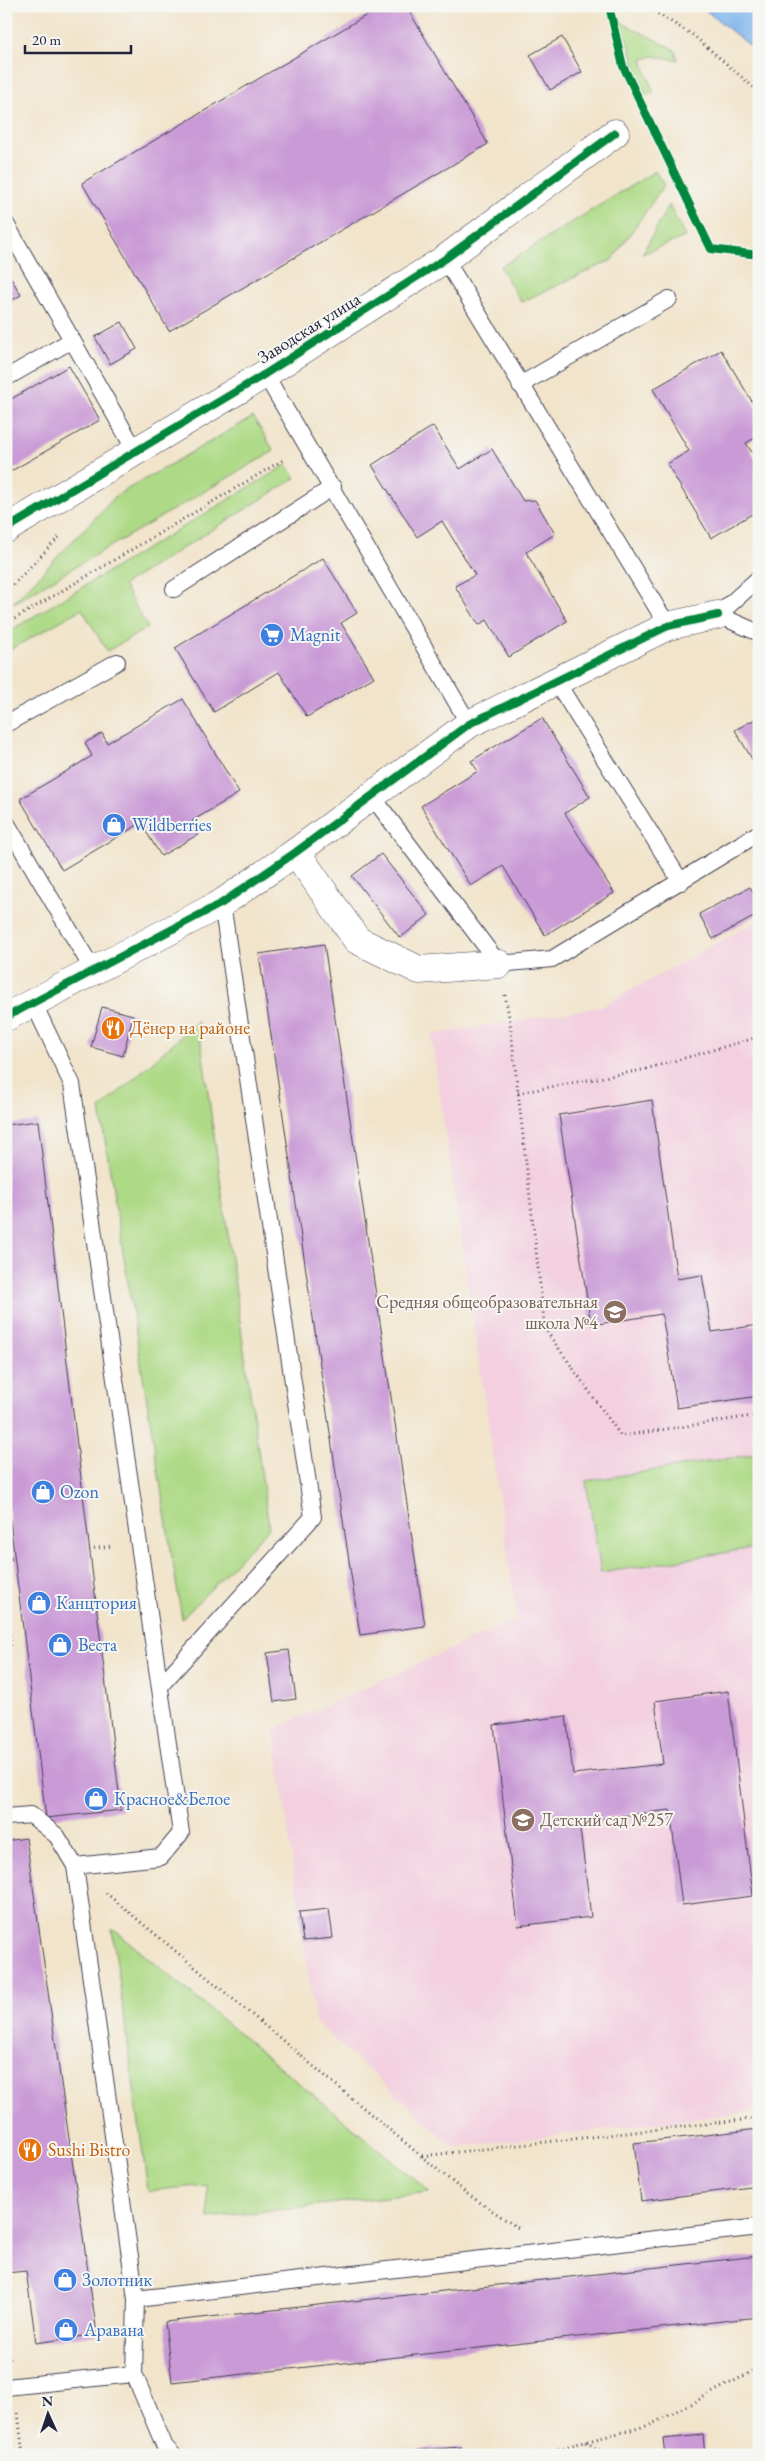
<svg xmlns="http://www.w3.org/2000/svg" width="765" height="2461" viewBox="0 0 765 2461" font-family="'EB Garamond',serif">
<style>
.built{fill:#f3cfdf}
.green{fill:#aeda87;stroke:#687e61}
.water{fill:#7cb2eb;stroke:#4f6a93}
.building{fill:#c99ad6}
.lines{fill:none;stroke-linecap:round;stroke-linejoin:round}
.service-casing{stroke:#413f51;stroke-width:18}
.minor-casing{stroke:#413f51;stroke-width:29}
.path{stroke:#413f51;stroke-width:3;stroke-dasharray:1 4;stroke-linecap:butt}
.service{stroke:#fff;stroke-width:16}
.minor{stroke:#fff;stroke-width:28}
.cycleway-casing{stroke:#f6f6f2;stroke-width:11}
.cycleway{stroke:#00873e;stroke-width:8}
.labels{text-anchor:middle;stroke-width:4;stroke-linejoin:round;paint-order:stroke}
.street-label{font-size:18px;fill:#22223b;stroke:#f6f6f2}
.shop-label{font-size:18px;fill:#366cbe;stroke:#f6f6f2;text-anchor:start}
.food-label{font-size:18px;fill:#c56008;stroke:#f6f6f2;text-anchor:start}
.education-label{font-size:18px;fill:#785e54;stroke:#f6f6f2;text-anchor:end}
</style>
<rect width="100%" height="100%" fill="#f6f6f2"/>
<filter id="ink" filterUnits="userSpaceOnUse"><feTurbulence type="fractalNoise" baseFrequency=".02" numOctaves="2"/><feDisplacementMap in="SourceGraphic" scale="10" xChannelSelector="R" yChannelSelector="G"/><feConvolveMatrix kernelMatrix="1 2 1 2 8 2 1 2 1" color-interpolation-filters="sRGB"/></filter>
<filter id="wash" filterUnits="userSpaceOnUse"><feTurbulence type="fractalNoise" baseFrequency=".0096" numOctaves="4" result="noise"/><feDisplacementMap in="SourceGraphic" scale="20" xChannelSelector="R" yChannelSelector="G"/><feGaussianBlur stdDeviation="1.12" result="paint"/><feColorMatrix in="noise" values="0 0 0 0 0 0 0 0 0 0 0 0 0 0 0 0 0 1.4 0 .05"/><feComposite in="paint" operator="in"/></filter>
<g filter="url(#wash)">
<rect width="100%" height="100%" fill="#f1e4cb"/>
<!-- built -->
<polygon class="built" points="759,920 759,2111 455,2147 315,2022 274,1729 517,1619 431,1035 603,1006"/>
<!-- green -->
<g class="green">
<polygon points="621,22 675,50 678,60 653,56 642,60 654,93 645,96"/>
<polygon points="655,171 664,185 612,260 521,302 500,267"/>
<polygon points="669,205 685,237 642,254"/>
<polygon points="253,417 274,451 13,603 117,495"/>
<polygon points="286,465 296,478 123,585 148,628 107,651 82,609 6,652 6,633"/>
<polygon points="198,1021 269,1528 182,1619 100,1109"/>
<polygon points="756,1454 759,1469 759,1547 601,1573 586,1481"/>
<polygon points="112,1928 430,2192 208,2218 207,2185 148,2191"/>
</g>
<!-- water -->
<polygon class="water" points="700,6 759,6 759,53"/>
<g id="blocks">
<!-- building -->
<g class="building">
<polygon points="382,6 406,6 488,144 169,331 82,183"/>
<polygon points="562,37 582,72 550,90 530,55"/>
<polygon points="6,270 21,295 6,304"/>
<polygon points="122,322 137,349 110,364 95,337"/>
<polygon points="721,350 759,413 759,436 746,443 759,464 759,510 711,538 667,464 689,451 653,389"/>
<polygon points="69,366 100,420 6,474 6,402"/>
<polygon points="433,426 460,469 492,449 523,501 535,500 555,534 526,552 567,621 509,657 487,620 479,625 455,586 475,575 442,521 417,537 372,465"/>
<polygon points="323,558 357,613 341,623 374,677 307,717 279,672 214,712 175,648"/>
<polygon points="183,699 239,793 192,821 199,834 161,856 141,823 62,870 20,799 92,756 85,743 102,733 107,743"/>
<polygon points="759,717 759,771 735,730"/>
<polygon points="542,718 590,797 565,813 614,893 545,935 503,866 471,886 421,806 478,771 471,761"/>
<polygon points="381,854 429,915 400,938 352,876"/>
<polygon points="750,887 759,902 759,914 713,939 699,914"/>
<polygon points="324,944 425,1626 360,1635 259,954"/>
<polygon points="102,1007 133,1015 123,1056 91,1047"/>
<polygon points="652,1100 677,1279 702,1275 712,1332 759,1325 759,1396 677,1408 662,1314 591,1325 559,1115"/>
<polygon points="38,1121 121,1810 46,1818 6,1488 6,1125"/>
<polygon points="289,1650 296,1699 274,1702 267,1653"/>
<polygon points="728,1691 753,1896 682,1905 670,1810 579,1821 591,1917 518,1926 494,1725 566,1716 573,1774 663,1764 655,1701"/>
<polygon points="26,1838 97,2334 36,2343 26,2271 6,2273 6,1841"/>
<polygon points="329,1909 333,1938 303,1941 299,1912"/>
<polygon points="759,2129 759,2186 641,2201 634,2143"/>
<polygon points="758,2256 759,2317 172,2382 165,2322"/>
<polygon points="703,2435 705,2455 665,2455 663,2439"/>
<polygon points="461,2447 462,2455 387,2455 387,2453"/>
</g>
</g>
</g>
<g filter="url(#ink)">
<use href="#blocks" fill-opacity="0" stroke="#413f51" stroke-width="1"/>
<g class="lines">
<!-- service casing -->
<g class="service-casing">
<g id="service">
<polyline points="6,224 136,452"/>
<polyline points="445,259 668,626"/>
<polyline points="265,374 469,724"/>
<polyline points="6,378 72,340"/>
<polyline points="520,385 669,299"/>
<polyline points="759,578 718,615 759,633"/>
<polyline points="174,589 333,487"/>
<polyline points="556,681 681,882"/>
<polyline points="6,724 117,662"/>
<polyline points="372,796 499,964 552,959 759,833"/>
<polyline points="6,822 93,970"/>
<polyline points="33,1002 72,1084 181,1833 161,1857 75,1866"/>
<polyline points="160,1686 313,1517 222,903"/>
<polyline points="6,1817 31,1815 57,1836 75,1866 136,2299"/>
<polyline points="6,2387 134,2374"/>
<polyline points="173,2455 165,2447 134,2374 136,2299 759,2227"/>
</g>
</g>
<!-- minor casing -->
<g class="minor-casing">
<g id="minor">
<polyline points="6,529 265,374 445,259 615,133"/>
<polyline points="296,852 357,940 419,970 499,964"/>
<polyline points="6,1017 222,903 296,852 469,724 668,626 718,615"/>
</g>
</g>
<!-- path -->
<g class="path">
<polyline points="645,6 693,35 759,92"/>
<polyline points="6,592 61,535"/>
<polyline points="6,624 283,460"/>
<polyline points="505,995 510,1022 545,1329 621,1436 759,1415"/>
<polyline points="518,1093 642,1070 759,1037"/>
<polyline points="6,1498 7,1497"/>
<polyline points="89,1549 113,1546"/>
<polyline points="6,1560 14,1558"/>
<polyline points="6,1600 11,1643 6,1662"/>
<polyline points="6,1643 11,1643"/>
<polyline points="106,1893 421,2156 466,2193 518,2228"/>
<polyline points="422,2156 759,2118"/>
<polyline points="6,2339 10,2360"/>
<polyline points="18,2413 23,2455"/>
<polyline points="586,2442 608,2455"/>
<polyline points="534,2455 650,2425 759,2368"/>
</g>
<!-- service -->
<use href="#service" class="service"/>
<!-- minor -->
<use href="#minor" class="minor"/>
<!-- cycleway casing -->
<g class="cycleway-casing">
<g id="cycleway">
<polyline points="609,6 623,66 711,249 759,255"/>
<polyline points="6,529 265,374 445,259 615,133"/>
<polyline points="6,1017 222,903 296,852 469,724 668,626 718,615"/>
</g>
</g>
<!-- cycleway -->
<use href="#cycleway" class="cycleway"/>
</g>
</g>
<!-- icons -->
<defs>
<g id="supermarket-disc" transform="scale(1.25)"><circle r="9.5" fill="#3f7fe0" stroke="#f6f6f2"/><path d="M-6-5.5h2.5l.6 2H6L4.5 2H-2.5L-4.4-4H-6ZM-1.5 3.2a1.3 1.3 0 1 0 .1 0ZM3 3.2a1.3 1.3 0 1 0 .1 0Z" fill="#fff"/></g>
<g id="shop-disc" transform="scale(1.25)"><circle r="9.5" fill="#3f7fe0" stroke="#f6f6f2"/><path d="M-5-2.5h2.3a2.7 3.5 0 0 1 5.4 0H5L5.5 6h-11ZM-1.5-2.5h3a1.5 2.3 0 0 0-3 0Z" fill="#fff"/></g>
<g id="restaurant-disc" transform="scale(1.25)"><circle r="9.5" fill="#e8710a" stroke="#f6f6f2"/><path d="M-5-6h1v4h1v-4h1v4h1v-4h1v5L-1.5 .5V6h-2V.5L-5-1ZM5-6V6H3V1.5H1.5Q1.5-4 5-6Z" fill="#fff"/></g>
<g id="school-disc" transform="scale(1.25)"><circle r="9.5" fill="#8d6e63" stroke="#f6f6f2"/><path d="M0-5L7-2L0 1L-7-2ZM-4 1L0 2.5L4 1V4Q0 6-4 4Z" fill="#fff"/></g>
</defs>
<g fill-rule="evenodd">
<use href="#supermarket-disc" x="272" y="635"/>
<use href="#shop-disc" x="114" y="825"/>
<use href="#restaurant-disc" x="113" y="1028"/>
<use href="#school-disc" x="615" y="1312"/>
<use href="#shop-disc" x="43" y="1492"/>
<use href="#shop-disc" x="39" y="1603"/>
<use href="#shop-disc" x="60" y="1645"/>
<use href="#shop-disc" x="96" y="1799"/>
<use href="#school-disc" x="523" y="1820"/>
<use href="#restaurant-disc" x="30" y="2150"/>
<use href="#shop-disc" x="65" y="2280"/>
<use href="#shop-disc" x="66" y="2330"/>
</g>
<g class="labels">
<!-- street labels -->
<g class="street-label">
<text transform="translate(309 328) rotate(-32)" y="6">Заводская улица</text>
</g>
<!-- shop labels -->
<g class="shop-label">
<text x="290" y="641">Magnit</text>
<text x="132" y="831">Wildberries</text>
<text x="60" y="1498">Ozon</text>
<text x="56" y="1609">Канцтория</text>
<text x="78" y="1651">Веста</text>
<text x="114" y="1805">Красное&amp;Белое</text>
<text x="82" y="2286">Золотник</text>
<text x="84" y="2336">Аравана</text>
</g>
<!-- food labels -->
<g class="food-label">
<text x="130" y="1034">Дёнер на районе</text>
<text x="48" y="2156">Sushi Bistro</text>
</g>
<!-- education labels -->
<g class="education-label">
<text x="598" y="1308">Средняя общеобразовательная<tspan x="598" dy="21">школа №4</tspan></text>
<text x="540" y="1826" text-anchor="start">Детский сад №257</text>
</g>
</g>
<!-- margin -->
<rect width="765" height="2461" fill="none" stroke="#f6f6f2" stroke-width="25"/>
<!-- north arrow -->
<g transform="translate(48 2414) rotate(357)" stroke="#f6f6f2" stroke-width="4" paint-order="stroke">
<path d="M0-4L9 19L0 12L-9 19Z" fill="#22223b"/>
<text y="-8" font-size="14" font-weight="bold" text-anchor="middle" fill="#22223b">N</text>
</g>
<!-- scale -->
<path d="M25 45v8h106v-8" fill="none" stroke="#22223b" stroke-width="2.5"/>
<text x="32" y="45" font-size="15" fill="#22223b" stroke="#f6f6f2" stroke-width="4" paint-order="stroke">20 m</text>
</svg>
